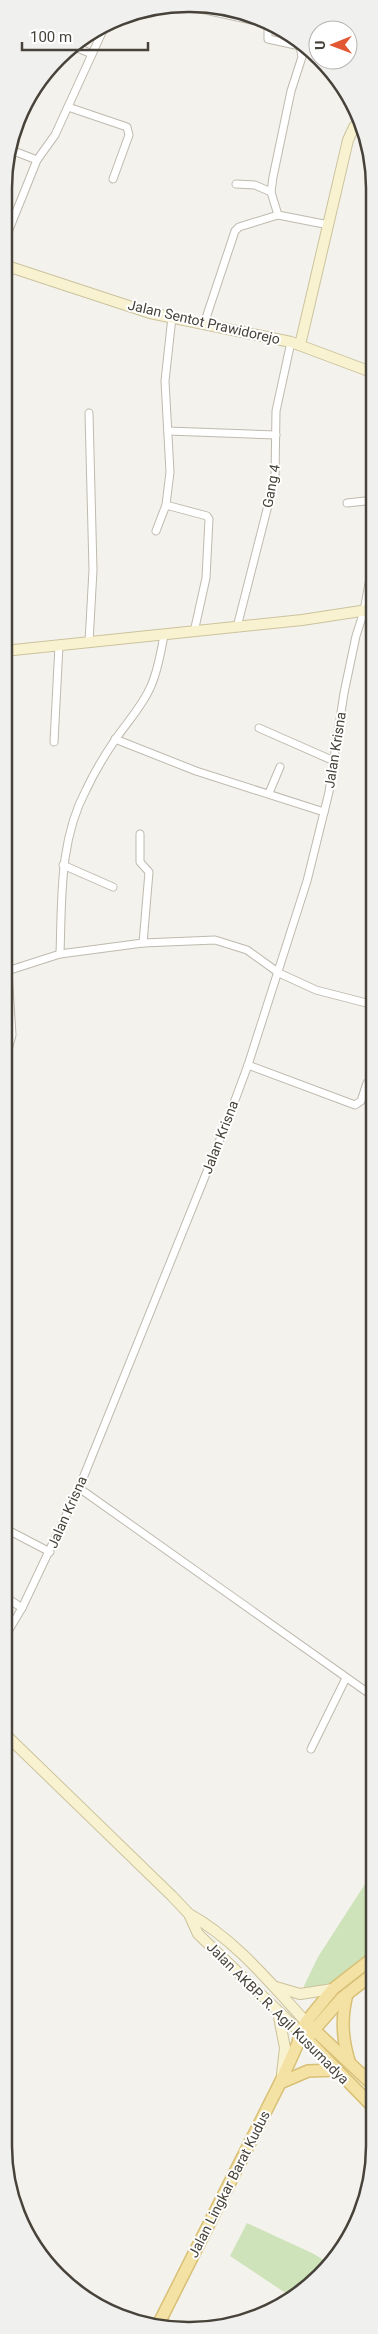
<svg xmlns="http://www.w3.org/2000/svg" width="378" height="2334" viewBox="0 0 378 2334" font-family="Roboto,sans-serif">
<style>
.green{fill:#cee3b9}
.lines{fill:none;stroke-linecap:round;stroke-linejoin:round}
.street-casing{stroke:#bfbaaf;stroke-width:9}
.secondary-casing{stroke:#cbc39e;stroke-width:12}
.primary-casing{stroke:#d8c076;stroke-width:14}
.street{stroke:#fff;stroke-width:7}
.secondary{stroke:#f9f2d0;stroke-width:10}
.primary{stroke:#f4e2a5;stroke-width:11}
.labels{text-anchor:middle;stroke-width:4;stroke-linejoin:round;paint-order:stroke}
.street-label{font-size:14px;fill:#48433a;stroke:#fff}
.rim{fill:none;stroke:#48433a;stroke-width:2.5}
</style>
<rect width="100%" height="100%" fill="#f4f2ec"/>
<!-- green -->
<g class="green">
<path d="M 374,1870 L 374,1951 C 352,1969 333,1993 303,1988 L 318,1957 Z"/>
<polygon points="247,2223 314,2254 328,2263 311,2284 290,2296 230,2256"/>
</g>
<g class="lines">
<!-- street casing -->
<g class="street-casing">
<g id="street">
<polyline points="187,6 264,23 268,25 268,39 300,46 302,57 291,91 273,177 271,192 278,215"/>
<polyline points="73,46 92,54"/>
<polyline points="68,107 127,127 129,135 113,179"/>
<polyline points="11,150 37,160"/>
<polyline points="236,184 255,185 271,192"/>
<polyline points="4,242 37,160 55,135 104,28"/>
<polyline points="172,317 165,381 170,472 166,505 207,516 209,519 206,578 194,632"/>
<polyline points="204,324 235,231 239,227 278,215 329,225"/>
<polyline points="89,413 93,570 89,642"/>
<polyline points="168,431 276,435"/>
<polyline points="347,503 374,500"/>
<polyline points="156,531 166,505"/>
<polyline points="237,627 275,478 276,411 291,342"/>
<polyline points="259,728 334,761"/>
<polyline points="115,739 196,771 324,812"/>
<polyline points="54,742 59,645"/>
<polyline points="269,793 280,767"/>
<polyline points="140,834 140,862 149,872 143,943"/>
<polyline points="63,865 113,887"/>
<path d="M 60,954 C 62,898 59,841 86,790 C 94,773 104,756 115,740 C 127,722 142,707 151,686 C 158,670 161,652 164,635"/>
<polyline points="4,972 60,954 143,943 215,940 247,950 279,973 316,990 374,1005"/>
<polyline points="4,1065 12,1035 8,971"/>
<polyline points="248,1065 355,1105 361,1101 367,1083 374,1082"/>
<polyline points="79,1488 374,1697"/>
<polyline points="4,1528 50,1552"/>
<polyline points="4,1596 22,1608"/>
<polyline points="4,1638 22,1608 79,1488 225,1127 248,1065 307,881 329,792 344,693 356,636 364,611 374,556"/>
<polyline points="311,1749 346,1678"/>
</g>
</g>
<!-- secondary casing -->
<g class="secondary-casing">
<g id="secondary">
<polyline points="4,265 150,313 291,342 374,373"/>
<polyline points="300,345 348,140 354,127 359,122"/>
<polyline points="4,651 302,620 374,609"/>
<polyline points="4,1733 172,1896 189,1914 198,1934 300,2032"/>
<path d="M 189,1914 C 235,1939 271,1984 306,2022"/>
<polyline points="276,1987 300,1994 333,1989"/>
<polyline points="278,2012 285,2048 282,2074"/>
</g>
</g>
<!-- primary casing -->
<g class="primary-casing">
<g id="primary">
<path d="M 347,1994 C 341,2018 342,2038 349,2061"/>
<polyline points="309,2025 374,2086"/>
<polyline points="300,2032 374,2108"/>
<polyline points="301,2041 306,2039 342,1998 374,1973"/>
<polyline points="280,2083 308,2071 337,2070"/>
<polyline points="158,2325 280,2083 298,2043 300,2032 306,2022 333,1989 374,1957"/>
</g>
</g>
<!-- street -->
<use href="#street" class="street"/>
<!-- secondary -->
<use href="#secondary" class="secondary"/>
<!-- primary -->
<use href="#primary" class="primary"/>
</g>
<g class="labels">
<!-- street labels -->
<g class="street-label">
<text transform="translate(204 322) rotate(13)" y="5">Jalan Sentot Prawidorejo</text>
<text transform="translate(271 486) rotate(-80)" y="5">Gang 4</text>
<text transform="translate(335 750) rotate(-81)" y="5">Jalan Krisna</text>
<text transform="translate(220 1137) rotate(-69)" y="5">Jalan Krisna</text>
<text transform="translate(67 1512) rotate(-66)" y="5">Jalan Krisna</text>
<text transform="translate(278 2013) rotate(45)" y="5">Jalan AKBP. R. Agil Kusumadya</text>
<text transform="translate(229 2184) rotate(-63)" y="5">Jalan Lingkar Barat Kudus</text>
</g>
</g>
<!-- crop -->
<path d="M0 0H378V2334H0ZM188 12H190A176 176 0 0 1 366 188V2146A176 176 0 0 1 190 2322H188A176 176 0 0 1 12 2146V188A176 176 0 0 1 188 12Z" fill="#f0f0ef" fill-rule="evenodd"/>
<path class="rim" d="M188 12H190A176 176 0 0 1 366 188V2146A176 176 0 0 1 190 2322H188A176 176 0 0 1 12 2146V188A176 176 0 0 1 188 12Z"/>
<!-- north arrow -->
<g transform="translate(333 45) rotate(269)"><circle r="24" fill="#ffffff" stroke="#b6b4b0"/>
<path d="M0-4L9 19L0 12L-9 19Z" fill="#e35834"/>
<text y="-8" font-size="14" font-weight="bold" text-anchor="middle" fill="#48433a">U</text>
</g>
<!-- scale -->
<path d="M22 42v8h126v-8" fill="none" stroke="#48433a" stroke-width="2.5"/>
<text x="30" y="42" font-size="15" fill="#48433a" stroke="#ffffff" stroke-width="4" paint-order="stroke">100 m</text>
</svg>
